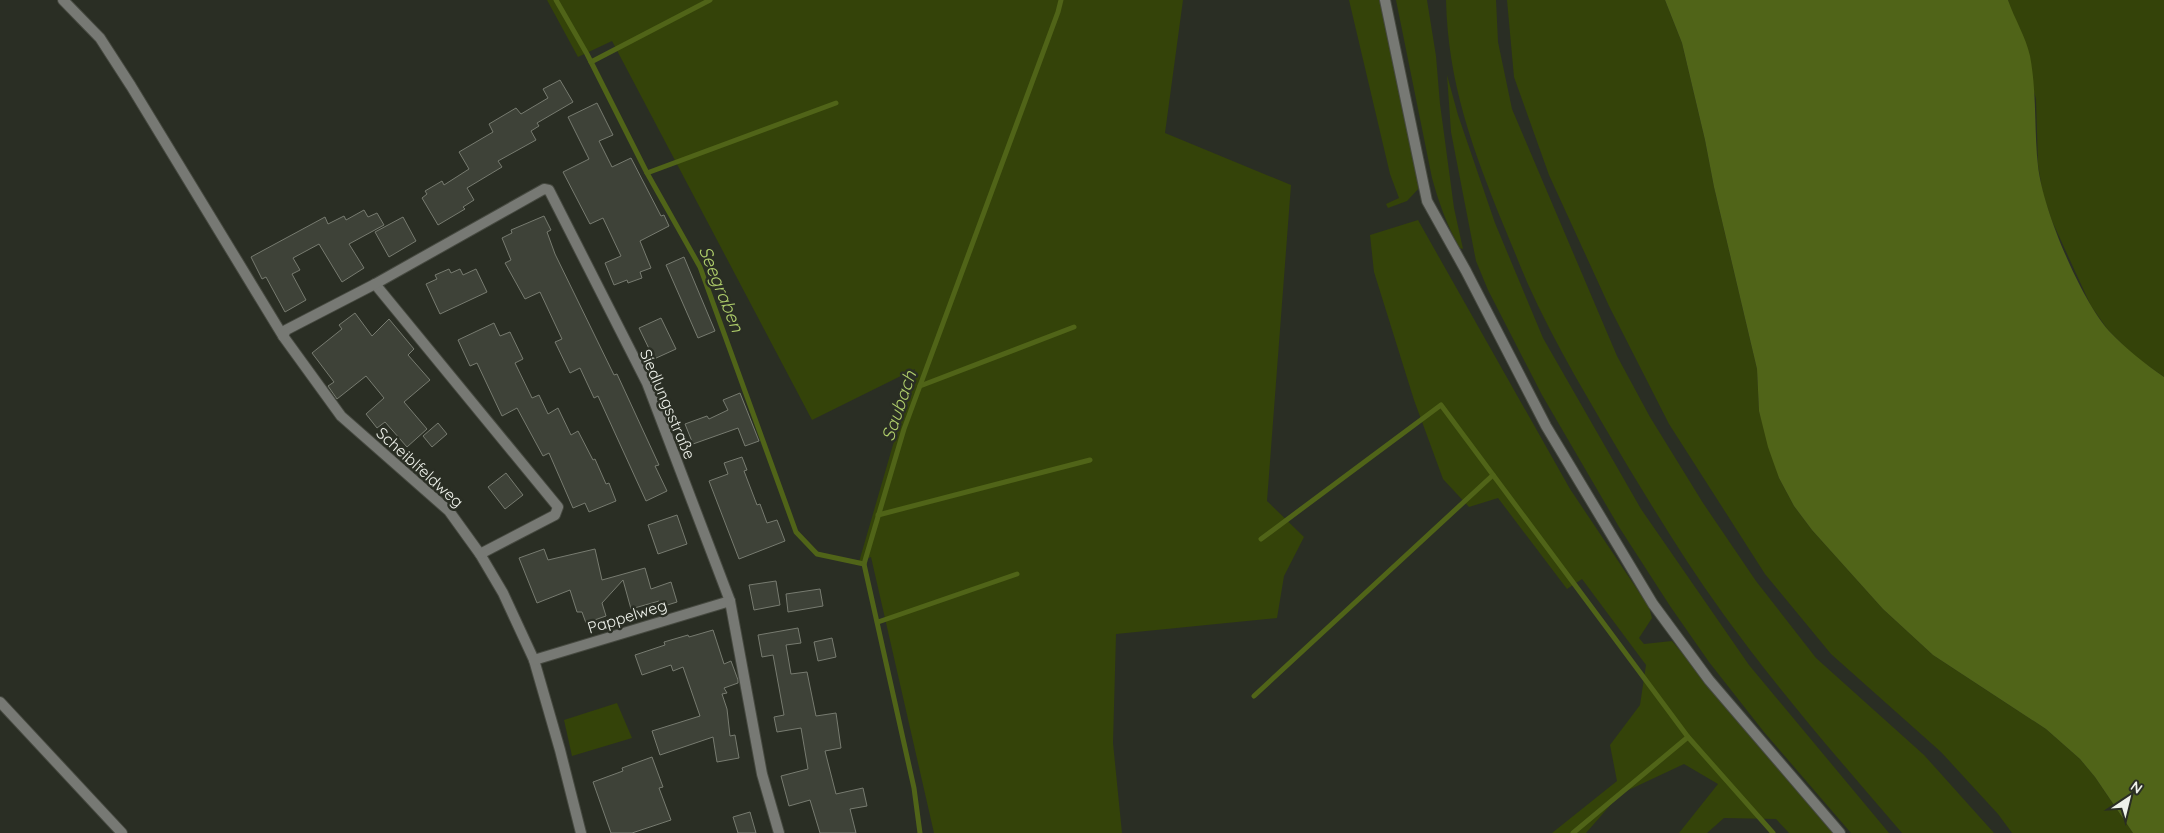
<svg xmlns="http://www.w3.org/2000/svg" width="2164" height="833" viewBox="0 0 2164 833" font-family="Quicksand,sans-serif">
<style>
.green{fill:#344309}
.water{fill:#506418}
.lines{fill:none;stroke-linecap:round;stroke-linejoin:round}
.stream{stroke:#506418;stroke-width:5}
.building{fill:#3e4238;stroke:#777b70}
.lane-casing{stroke:#464940;stroke-width:12}
.street-casing{stroke:#464940;stroke-width:12}
.lane{stroke:#777974;stroke-width:10}
.street{stroke:#777974;stroke-width:10}
.labels{text-anchor:middle;stroke-width:5;stroke-linejoin:round;paint-order:stroke}
.street-label{font-size:16px;fill:#eff2eb;stroke:#2a2e24}
.water-label{font-size:18px;font-style:italic;fill:#b0cf6b;stroke:#2a2e24}
</style>
<rect width="100%" height="100%" fill="#2a2e24"/>
<!-- green -->
<g class="green">
<polygon points="547,0 1183,0 1165,133 1291,185 1267,501 1304,537 1284,576 1277,618 1116,634 1113,743 1122,833 934,833 871,557 859,562 915,369 812,420 612,41 578,57"/>
<polygon points="1349,0 1381,0 1420,187 1407,201 1388,208 1386,204 1399,198 1390,174"/>
<path d="M 1396,0 L 1427,0 L 1436,56 L 1440,104 L 1454,208 L 1463,249 L 1460,248 C 1447,226 1439,203 1432,178 Z"/>
<path d="M 1446,0 L 1496,0 L 1498,42 L 1512,109 L 1617,356 L 1650,417 L 1703,503 L 1756,581 L 1816,658 L 1924,755 L 1994,833 L 1902,833 C 1841,762 1779,691 1724,615 C 1689,567 1658,516 1627,465 C 1592,405 1555,345 1527,282 C 1519,263 1511,243 1503,224 C 1472,147 1448,83 1446,0 Z"/>
<polygon points="1507,0 1665,0 1682,43 1705,140 1714,187 1757,369 1759,411 1779,478 1794,506 1812,530 1883,609 1933,655 2046,729 2080,759 2095,777 2133,833 2012,833 1998,814 1941,752 1831,654 1765,574 1669,424 1609,306 1549,175 1514,77"/>
<polygon points="2008,0 2164,0 2164,377 2133,355 2108,330 2091,306 2052,221 2043,194 2038,165 2036,99"/>
<polygon points="1447,75 1458,115 1495,223 1543,338 1641,509 1749,665 1889,833 1851,833 1764,732 1709,662 1670,606 1619,527 1542,395 1488,290 1476,261 1451,132"/>
<polygon points="1418,220 1570,489 1649,607 1652,618 1639,638 1644,644 1672,641 1833,833 1789,833 1776,819 1724,818 1707,833 1679,833 1718,784 1684,764 1620,794 1586,833 1552,833 1617,781 1610,745 1640,705 1646,665 1582,579 1567,589 1498,498 1469,507 1443,479 1414,400 1374,272 1370,235"/>
<polygon points="617,703 632,738 572,756 564,720"/>
</g>
<!-- water -->
<path class="water" d="M 1665,0 L 2008,0 C 2014,18 2026,37 2030,56 C 2037,93 2034,129 2038,166 C 2043,210 2080,298 2109,331 C 2126,349 2144,363 2164,377 L 2164,833 L 2133,833 L 2095,777 L 2080,759 L 2046,729 L 1933,655 L 1883,609 L 1812,530 L 1794,506 L 1779,478 L 1768,447 L 1759,411 L 1757,369 L 1714,187 L 1705,140 L 1682,43 Z"/>
<g class="lines">
<!-- stream -->
<g class="stream">
<polyline points="556,0 587,54 647,173 700,267 796,532 817,554 864,564"/>
<polyline points="591,62 710,0"/>
<polyline points="647,173 836,103"/>
<polyline points="920,386 1074,327"/>
<polyline points="878,515 1090,460"/>
<polyline points="1261,539 1441,405 1688,737 1773,833"/>
<polyline points="878,622 1017,574"/>
<polyline points="1254,696 1493,475"/>
<polyline points="920,833 914,788 864,564 904,429 1058,12 1061,0"/>
<polyline points="1573,833 1688,737"/>
</g>
</g>
<!-- building -->
<g class="building">
<polygon points="560,80 573,102 537,123 539,126 531,131 536,140 498,161 502,167 467,188 474,200 463,207 465,209 438,225 422,198 427,194 425,191 442,181 444,185 469,169 459,152 493,132 489,124 516,108 521,114 548,98 543,89"/>
<polygon points="597,103 613,135 599,141 612,167 631,158 661,216 664,215 669,226 640,241 651,268 640,272 642,278 628,283 627,280 614,285 605,263 621,256 603,218 590,224 563,172 589,159 568,117"/>
<polygon points="364,210 368,217 377,213 384,225 349,244 364,268 342,282 319,244 293,258 300,270 292,274 306,300 285,312 266,277 262,279 251,257 325,217 328,224 344,216 346,220"/>
<polygon points="544,216 551,230 547,232 555,254 614,375 617,374 659,465 655,466 667,491 646,501 598,396 594,398 580,368 570,373 555,342 562,339 540,292 525,299 505,263 511,260 502,238 512,233 511,230"/>
<polygon points="403,217 416,241 389,257 375,232"/>
<polygon points="684,257 715,331 698,338 666,265"/>
<polygon points="449,269 451,273 460,269 463,275 476,269 487,292 440,314 426,284 437,279 435,275"/>
<polygon points="355,313 372,336 389,319 414,349 408,355 430,380 404,402 427,429 407,447 385,422 377,428 366,414 384,398 366,376 337,399 328,386 334,382 312,353 342,329 339,325"/>
<polygon points="661,318 676,349 654,359 639,328"/>
<polygon points="494,323 500,336 510,332 523,359 515,363 532,398 539,395 548,414 558,408 571,435 578,431 593,460 595,459 606,484 609,483 616,501 589,512 585,503 573,508 549,453 543,456 517,408 502,416 477,363 470,366 458,340"/>
<polygon points="740,393 759,441 745,446 738,428 693,444 685,424 707,416 709,419 728,410 723,400"/>
<polygon points="438,423 447,434 432,447 423,436"/>
<polygon points="742,457 747,470 744,471 757,505 760,504 767,523 777,520 785,541 739,559 709,481 728,474 724,463"/>
<polygon points="506,473 523,495 505,509 488,487"/>
<polygon points="677,515 687,544 658,554 648,525"/>
<polygon points="544,549 548,560 595,549 602,580 645,568 651,589 671,582 677,602 661,607 659,601 631,609 623,580 602,603 606,616 586,623 582,612 577,612 570,590 537,603 519,558"/>
<polygon points="776,581 780,605 754,610 749,585"/>
<polygon points="820,589 823,606 788,612 786,594"/>
<polygon points="798,628 801,643 786,645 791,674 807,672 816,716 836,713 841,748 825,751 836,794 863,788 867,806 850,809 856,833 820,833 810,800 789,806 781,776 808,769 801,728 777,732 774,717 784,715 773,655 762,657 758,635"/>
<polygon points="713,630 724,664 731,661 738,680 738,683 724,688 727,693 722,694 727,709 730,736 735,735 739,758 717,762 713,737 660,755 652,731 700,716 683,667 673,671 671,665 642,675 635,655 665,645 664,642 688,635 689,637"/>
<polygon points="832,638 836,657 818,661 814,642"/>
<polygon points="652,757 663,787 659,788 671,820 632,833 611,833 593,782 623,771 622,768"/>
<polygon points="750,812 756,833 738,833 733,817"/>
</g>
<g class="lines">
<!-- lane casing -->
<g class="lane-casing">
<polyline id="lane" points="1385,0 1427,201 1466,271 1546,426 1653,604 1709,680 1840,833"/>
</g>
<!-- street casing -->
<g class="street-casing">
<g id="street">
<polyline points="63,0 100,38 131,86 283,336 341,416 449,511 480,554 503,593 534,660 560,750 581,833"/>
<polyline points="375,284 558,507 555,515 480,554"/>
<polyline points="283,336 286,330 375,284 544,189 549,190 647,383 730,601 762,774 779,833"/>
<polyline points="534,660 730,601"/>
<polyline points="0,702 122,833"/>
</g>
</g>
<!-- lane -->
<use href="#lane" class="lane"/>
<!-- street -->
<use href="#street" class="street"/>
</g>
<g class="labels">
<!-- street labels -->
<g class="street-label">
<text transform="translate(668 404) rotate(67)" y="6">Siedlungsstraße</text>
<text transform="translate(420 467) rotate(42)" y="6">Scheiblfeldweg</text>
<text transform="translate(627 616) rotate(-17)" y="6">Pappelweg</text>
</g>
<!-- water labels -->
<g class="water-label">
<text transform="translate(721 289) rotate(68)" y="6">Seegraben</text>
<text transform="translate(899 406) rotate(-71)" y="6">Saubach</text>
</g>
</g>
<!-- north arrow -->
<g transform="translate(2129 798) rotate(35)" stroke="#2a2e24" stroke-width="4" paint-order="stroke">
<path d="M0-4L9 19L0 12L-9 19Z" fill="#eff2eb"/>
<text y="-8" font-size="14" font-weight="bold" text-anchor="middle" fill="#eff2eb">N</text>
</g>
</svg>
